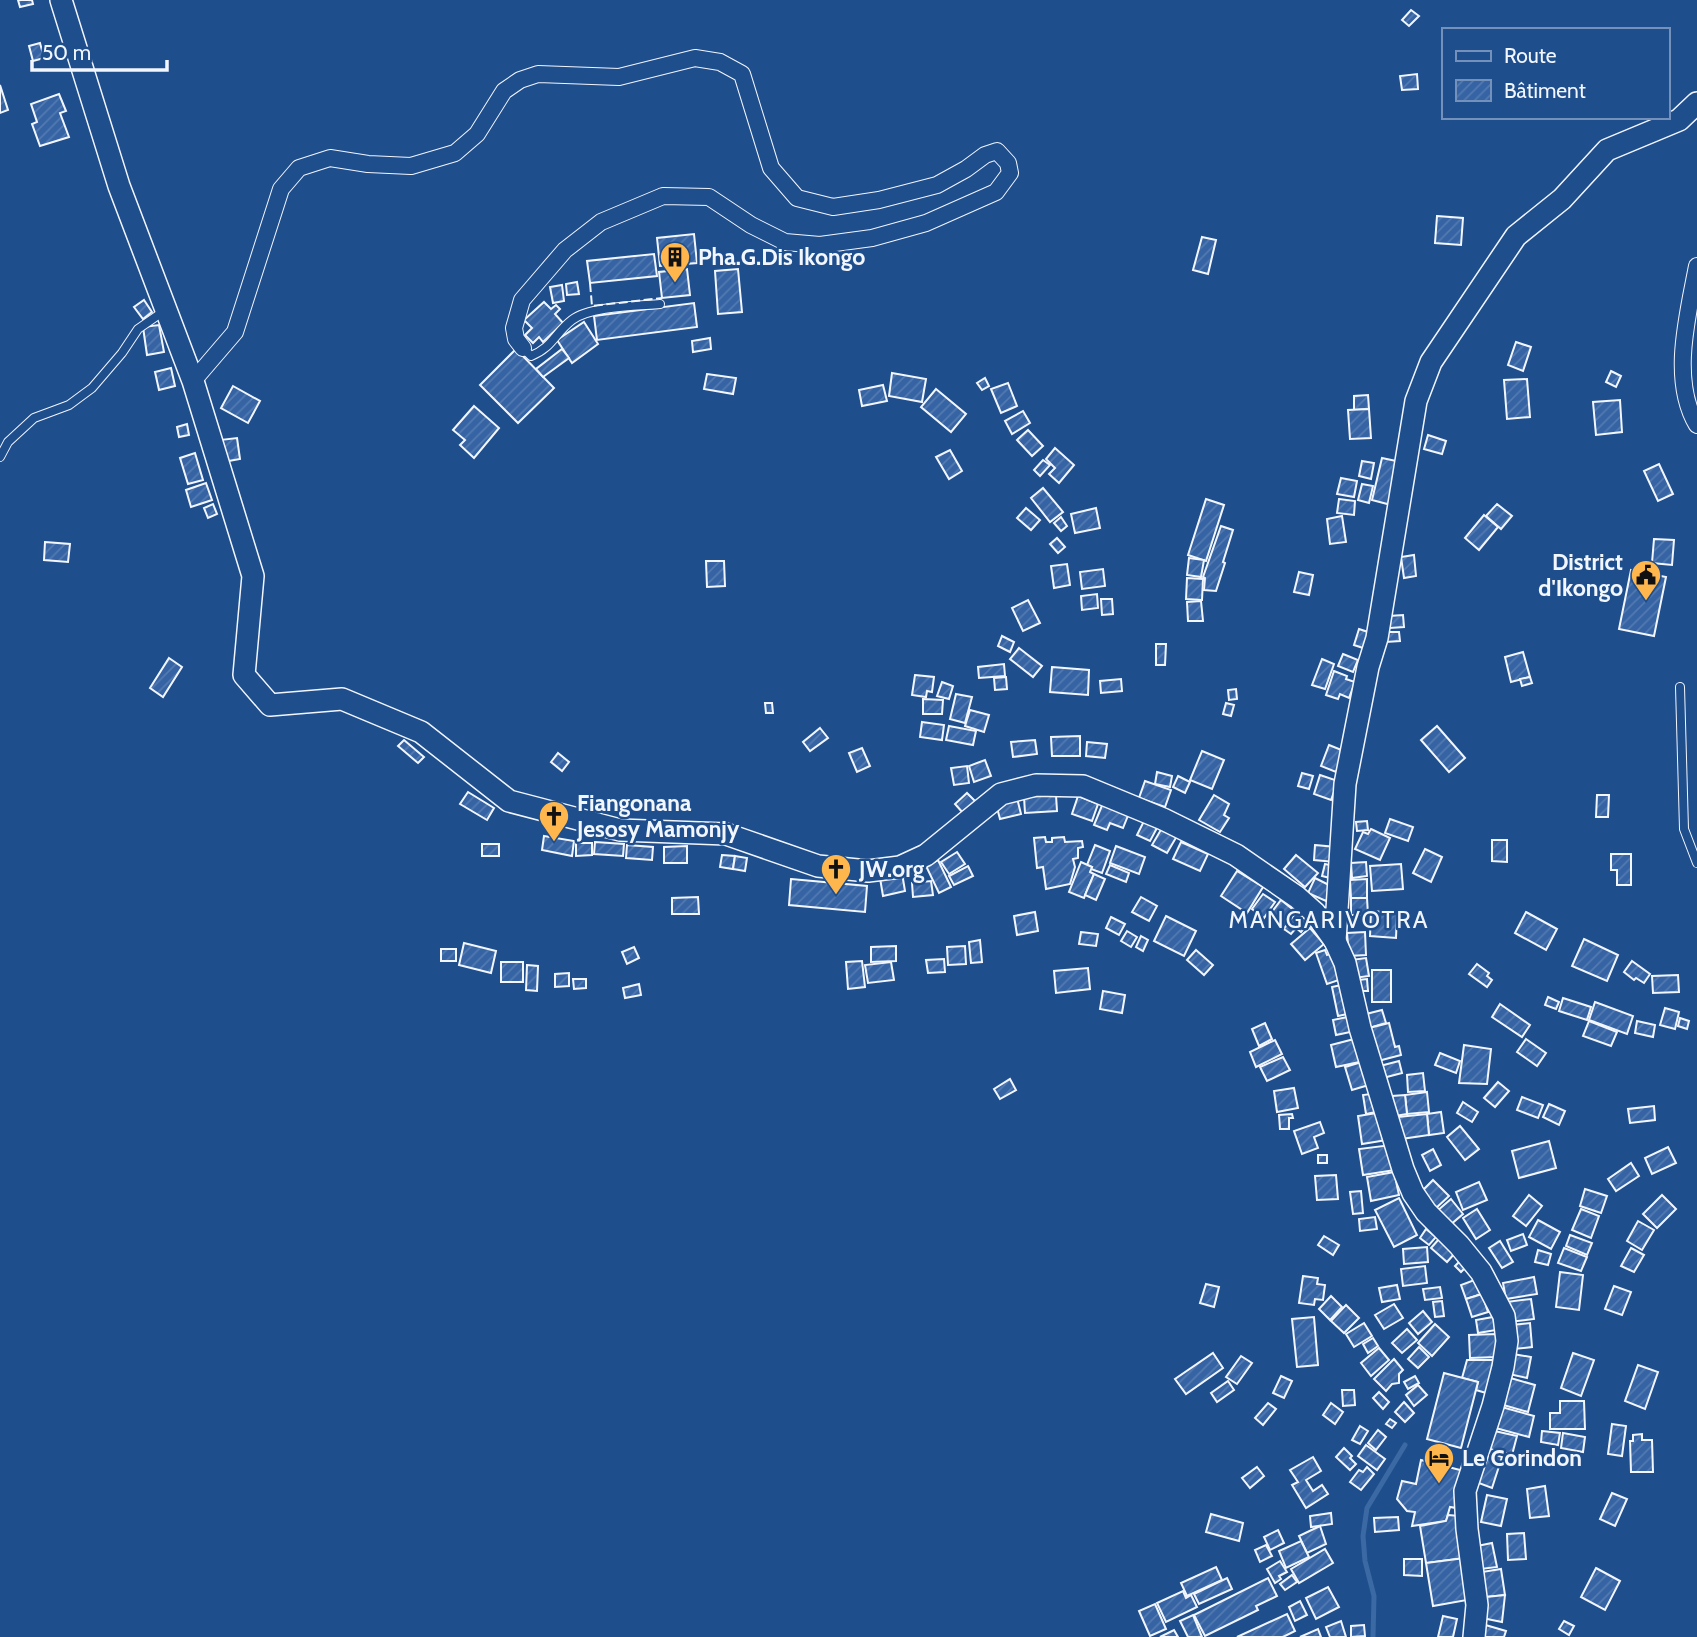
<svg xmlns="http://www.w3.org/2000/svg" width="1697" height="1637" viewBox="0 0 1697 1637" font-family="Cabin,sans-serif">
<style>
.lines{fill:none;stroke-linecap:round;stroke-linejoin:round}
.stream{stroke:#3b69a3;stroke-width:5}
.building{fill:url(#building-hatch);stroke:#f2f6ff;stroke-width:2}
.service-casing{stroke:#f2f6ff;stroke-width:10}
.minor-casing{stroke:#f2f6ff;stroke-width:18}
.tertiary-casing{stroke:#f2f6ff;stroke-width:24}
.service{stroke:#1f4e8c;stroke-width:8}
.minor{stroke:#1f4e8c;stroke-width:16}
.tertiary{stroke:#1f4e8c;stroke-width:21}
.fence{stroke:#f2f6ff;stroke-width:2;stroke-dasharray:9 3.5;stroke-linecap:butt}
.labels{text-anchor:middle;stroke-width:5;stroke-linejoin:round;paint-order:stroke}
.poi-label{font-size:23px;font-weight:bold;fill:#f2f6ff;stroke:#1f4e8c;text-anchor:start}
.neighbourhood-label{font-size:24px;letter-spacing:2px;fill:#f2f6ff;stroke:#1f4e8c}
</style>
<defs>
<pattern id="building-hatch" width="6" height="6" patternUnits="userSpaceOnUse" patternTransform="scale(1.75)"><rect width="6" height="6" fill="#3563a3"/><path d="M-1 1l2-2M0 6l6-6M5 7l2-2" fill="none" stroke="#537ab1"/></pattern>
</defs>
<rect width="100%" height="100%" fill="#1f4e8c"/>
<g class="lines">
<!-- stream -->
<polyline class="stream" points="1373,1637 1374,1596 1365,1561 1363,1536 1367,1508 1405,1445"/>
</g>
<!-- building -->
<g class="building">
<polygon points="18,0 32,0 33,4 20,7"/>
<polygon points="1411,10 1419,16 1409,26 1402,20"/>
<polygon points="40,43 44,58 33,61 29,46"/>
<polygon points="1417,74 1418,89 1402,90 1400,76"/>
<polygon points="0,85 8,110 0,113"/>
<polygon points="59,94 66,111 60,113 69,137 40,146 32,124 37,122 31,104"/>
<polygon points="1437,216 1463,218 1461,245 1435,243"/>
<polygon points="694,234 697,263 660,266 657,238"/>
<polygon points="1202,237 1216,240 1208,274 1193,270"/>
<polygon points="654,254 657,276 590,283 587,261"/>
<polygon points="687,269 690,295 662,298 659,272"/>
<polygon points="738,269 742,312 718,314 715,271"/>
<polygon points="577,282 579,294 567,295 566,284"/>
<polygon points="562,285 564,301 553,303 550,287"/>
<polygon points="144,300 152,312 143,319 134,307"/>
<polygon points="544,302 551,309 556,305 560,309 555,314 563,323 543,342 539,337 533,343 525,335 532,328 524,320"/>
<polygon points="694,303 697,327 597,340 594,316"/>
<polygon points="584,322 598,344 572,363 557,340"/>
<polygon points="159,325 164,352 147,355 143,327"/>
<polygon points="710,338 711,349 693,352 692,341"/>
<polygon points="1516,342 1531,347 1523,371 1508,365"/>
<polygon points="516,349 554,388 518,423 480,385"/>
<polygon points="562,349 569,358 543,377 536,369"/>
<polygon points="171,368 175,386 159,390 155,372"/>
<polygon points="1611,371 1621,376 1616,387 1606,382"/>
<polygon points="892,373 926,379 922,402 889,396"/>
<polygon points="707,374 736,378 733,394 704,389"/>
<polygon points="985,378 989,386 982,390 977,383"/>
<polygon points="1527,379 1530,417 1507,419 1504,380"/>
<polygon points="1008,383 1017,406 1001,413 991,389"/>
<polygon points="883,385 887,401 862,406 859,390"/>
<polygon points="233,386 260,401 248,423 221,408"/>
<polygon points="936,389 966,414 951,432 921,407"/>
<polygon points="1368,395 1369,409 1354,410 1354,396"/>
<polygon points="1620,400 1622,432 1596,435 1593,402"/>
<polygon points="474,406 499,428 474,458 460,445 465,440 453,430"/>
<polygon points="1369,409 1371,438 1350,439 1348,410"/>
<polygon points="1023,411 1030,423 1012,434 1005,421"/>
<polygon points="187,424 189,435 179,437 177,427"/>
<polygon points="1028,430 1043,446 1032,456 1017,440"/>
<polygon points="1428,435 1446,441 1442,454 1424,449"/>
<polygon points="237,438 240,459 223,462 220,440"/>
<polygon points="1055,448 1074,465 1059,483 1049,474 1055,468 1046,459"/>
<polygon points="950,450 962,471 949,479 936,457"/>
<polygon points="195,453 203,480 188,484 180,458"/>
<polygon points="1382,458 1401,462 1391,505 1372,500"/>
<polygon points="1043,460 1050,465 1040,476 1034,470"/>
<polygon points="1362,461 1374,463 1371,479 1359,476"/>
<polygon points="1659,464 1673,494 1658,501 1644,471"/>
<polygon points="1341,478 1357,481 1354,497 1337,494"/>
<polygon points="206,483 212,500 191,507 186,490"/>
<polygon points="1362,484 1373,486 1369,503 1358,500"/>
<polygon points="1043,488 1063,512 1050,522 1031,498"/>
<polygon points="1206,499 1224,505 1206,561 1188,555"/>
<polygon points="1339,499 1355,501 1354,515 1337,513"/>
<polygon points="213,504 217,514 208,518 204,508"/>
<polygon points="1497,504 1512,516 1501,529 1486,516"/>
<polygon points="1026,508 1040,520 1031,530 1017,518"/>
<polygon points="1096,508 1100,528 1075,533 1071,514"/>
<polygon points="1484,515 1498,527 1479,550 1465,538"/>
<polygon points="1342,516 1346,542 1330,544 1327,519"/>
<polygon points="1061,517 1067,526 1061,531 1054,523"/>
<polygon points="1221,526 1233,530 1223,562 1225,563 1216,591 1204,590 1205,578 1203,577"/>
<polygon points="1057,538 1065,547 1058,553 1050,544"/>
<polygon points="1654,539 1674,540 1672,565 1652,563"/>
<polygon points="45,542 70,544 68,562 44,560"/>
<polygon points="1414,555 1416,576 1404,578 1401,557"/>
<polygon points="1189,558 1204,560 1201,577 1187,575"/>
<polygon points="706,561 724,561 725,586 707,587"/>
<polygon points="1067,564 1070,585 1054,588 1051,566"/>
<polygon points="1103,569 1105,586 1082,589 1080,572"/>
<polygon points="1631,570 1666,577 1654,636 1619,629"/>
<polygon points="1299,572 1313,575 1309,595 1294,592"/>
<polygon points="1187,578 1203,579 1202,600 1186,599"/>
<polygon points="1097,594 1098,608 1082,610 1081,596"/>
<polygon points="1101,599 1112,599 1113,614 1102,615"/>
<polygon points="1028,600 1040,623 1023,631 1012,608"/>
<polygon points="1201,601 1203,621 1188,621 1187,602"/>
<polygon points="1403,615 1404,627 1390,628 1389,616"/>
<polygon points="1359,629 1371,633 1366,649 1354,645"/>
<polygon points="1386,632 1399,632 1400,641 1386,642"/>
<polygon points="1002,636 1014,642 1010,652 998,646"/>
<polygon points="1156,644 1166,644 1165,665 1156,665"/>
<polygon points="1019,648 1042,666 1033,677 1010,659"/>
<polygon points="1523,652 1530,677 1511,682 1505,657"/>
<polygon points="1343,654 1358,660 1353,672 1338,666"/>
<polygon points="169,658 182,667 163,697 150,688"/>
<polygon points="1322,659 1334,664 1325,689 1312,685"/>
<polygon points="1004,664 1005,676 979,678 978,667"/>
<polygon points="1052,667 1089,670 1088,695 1050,692"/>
<polygon points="1334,671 1347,676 1346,679 1355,682 1349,698 1340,694 1338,699 1326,695"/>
<polygon points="915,675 934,677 932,692 927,691 926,697 912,695"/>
<polygon points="1006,677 1007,689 995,690 994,678"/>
<polygon points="1530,677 1532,683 1522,686 1520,679"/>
<polygon points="1121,679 1122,691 1101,693 1100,681"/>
<polygon points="942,682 953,686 949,699 937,696"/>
<polygon points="1236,689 1237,699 1229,700 1228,690"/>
<polygon points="956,694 972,697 965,723 950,719"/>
<polygon points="923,699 943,700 942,714 923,714"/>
<polygon points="765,703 772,703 773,713 766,713"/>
<polygon points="1226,703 1234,705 1231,716 1223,714"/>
<polygon points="970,710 989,715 984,732 965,726"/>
<polygon points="922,722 944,725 942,740 920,737"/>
<polygon points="949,726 976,731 973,745 946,740"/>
<polygon points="1437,726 1465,758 1449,772 1421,740"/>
<polygon points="820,728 828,738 810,751 803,742"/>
<polygon points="1080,736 1080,756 1052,756 1051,737"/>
<polygon points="404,740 424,757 418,763 398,746"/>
<polygon points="1035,740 1037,754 1013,757 1011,742"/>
<polygon points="1087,742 1107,744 1105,758 1086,756"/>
<polygon points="1329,745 1344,751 1336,772 1321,766"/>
<polygon points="862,748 870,766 857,772 849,753"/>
<polygon points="1202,751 1224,760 1212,789 1190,780"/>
<polygon points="558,753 569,762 562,771 551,762"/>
<polygon points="985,760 991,776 974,782 969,766"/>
<polygon points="967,766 969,783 954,785 951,768"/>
<polygon points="1157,772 1172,776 1170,787 1155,784"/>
<polygon points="1302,773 1313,776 1309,789 1298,786"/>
<polygon points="1320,775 1338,781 1331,800 1314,794"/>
<polygon points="1178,776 1190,782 1185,793 1173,787"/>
<polygon points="1145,781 1171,790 1165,807 1139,798"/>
<polygon points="468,792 494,808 487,820 460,804"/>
<polygon points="967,793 977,803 964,814 955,804"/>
<polygon points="1056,795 1057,811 1025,813 1024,797"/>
<polygon points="1214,795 1229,804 1224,815 1229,818 1220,832 1199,820"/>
<polygon points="1597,795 1609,795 1608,817 1596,817"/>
<polygon points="1078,796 1098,804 1092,821 1072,814"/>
<polygon points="1017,798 1021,814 1000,819 996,804"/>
<polygon points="1103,803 1129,813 1123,828 1110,823 1107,830 1094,825"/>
<polygon points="1390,819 1413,827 1408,841 1385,833"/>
<polygon points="1144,821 1157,828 1150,841 1137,835"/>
<polygon points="1367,821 1368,830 1357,831 1356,822"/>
<polygon points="1162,828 1177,836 1167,853 1152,845"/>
<polygon points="1371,829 1390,838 1380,860 1355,849 1363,832 1368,834"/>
<polygon points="544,836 574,841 572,856 542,850"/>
<polygon points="1045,837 1046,842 1052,842 1052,838 1064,837 1065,842 1082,841 1083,847 1078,848 1078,858 1073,859 1075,867 1070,884 1046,889 1043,867 1037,868 1034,838"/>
<polygon points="1492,840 1507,840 1507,862 1492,861"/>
<polygon points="595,842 624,844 623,856 594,854"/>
<polygon points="1181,842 1208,854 1200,871 1173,859"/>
<polygon points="576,843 592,843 592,855 576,856"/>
<rect x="482" y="844" width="17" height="12"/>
<polygon points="627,845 653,847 652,860 626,858"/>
<polygon points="1095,845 1110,851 1102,873 1091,869 1092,867 1087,865"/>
<polygon points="1315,845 1336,847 1335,862 1314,860"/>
<polygon points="687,846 687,863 664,863 664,847"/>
<polygon points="1116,846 1145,857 1139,874 1110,863"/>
<polygon points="1425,849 1442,857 1431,882 1413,873"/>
<polygon points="957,852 965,864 949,874 941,862"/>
<polygon points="1611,854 1631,854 1631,885 1617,885 1617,870 1611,870"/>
<polygon points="722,855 735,856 733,869 720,867"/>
<polygon points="1296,855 1318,873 1305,887 1284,869"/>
<polygon points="735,856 747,858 745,871 733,869"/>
<polygon points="938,860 951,887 939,893 926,866"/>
<polygon points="1081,862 1092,867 1090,872 1094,874 1084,898 1069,892"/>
<polygon points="1366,862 1367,876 1352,878 1351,863"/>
<polygon points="1325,864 1338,867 1334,879 1322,876"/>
<polygon points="1401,864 1403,889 1372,891 1370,866"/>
<polygon points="1110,865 1129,873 1126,882 1106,874"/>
<polygon points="968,866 973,876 954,885 949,876"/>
<polygon points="1237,871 1263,887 1247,913 1221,896"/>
<polygon points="902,873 905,891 883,896 880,878"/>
<polygon points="1094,874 1105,879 1096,900 1085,895"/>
<polygon points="1315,878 1333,887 1326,901 1308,893"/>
<polygon points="791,879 867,886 865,912 789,905"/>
<polygon points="1367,879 1367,898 1351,898 1350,880"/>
<polygon points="931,881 933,895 913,897 912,883"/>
<polygon points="1263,894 1275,902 1264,918 1252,909"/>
<polygon points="698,897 699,914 672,914 672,898"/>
<polygon points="1141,897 1157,906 1149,921 1132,912"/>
<polygon points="1351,898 1367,898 1368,915 1351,915"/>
<polygon points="1281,900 1296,912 1284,929 1268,917"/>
<polygon points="1371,911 1397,913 1396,938 1370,936"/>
<polygon points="1035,912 1038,931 1017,935 1014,916"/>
<polygon points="1296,912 1309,922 1301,932 1296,928 1291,934 1284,929"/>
<polygon points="1526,912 1557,929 1546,950 1515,933"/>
<polygon points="1166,916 1196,931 1184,956 1154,941"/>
<polygon points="1111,917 1125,924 1119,935 1106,928"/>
<polygon points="1310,928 1324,944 1305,960 1291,944"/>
<polygon points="1127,931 1137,937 1131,947 1121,941"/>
<polygon points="1081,932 1098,934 1096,946 1079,944"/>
<polygon points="1365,932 1366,955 1349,956 1347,933"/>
<polygon points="1141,936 1148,940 1143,951 1136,947"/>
<polygon points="1584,939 1618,955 1607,981 1572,966"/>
<polygon points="980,940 982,962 971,963 969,942"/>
<polygon points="464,943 496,951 491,973 459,965"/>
<polygon points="896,946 896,961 871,962 871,947"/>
<polygon points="965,946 966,964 948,965 947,947"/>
<polygon points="634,947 639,958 627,964 622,952"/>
<rect x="441" y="949" width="15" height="12"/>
<polygon points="1196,950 1213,965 1204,975 1187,960"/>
<polygon points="1325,950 1327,955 1332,953 1342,979 1327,984 1316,953"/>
<polygon points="1366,958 1369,976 1354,978 1351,960"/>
<polygon points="944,959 945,972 928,973 926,960"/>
<polygon points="862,961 865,987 848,989 846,962"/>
<polygon points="1632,961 1650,974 1644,983 1636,978 1634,980 1624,972"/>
<rect x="501" y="962" width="22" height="20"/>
<polygon points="891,962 894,980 868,983 865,965"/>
<polygon points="1477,964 1489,973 1487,976 1492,980 1487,987 1469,974"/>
<polygon points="527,965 538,966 537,991 526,990"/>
<polygon points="1088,968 1090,989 1056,993 1054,971"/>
<rect x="1372" y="970" width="19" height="32"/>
<polygon points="569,973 569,986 555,987 555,974"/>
<polygon points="1678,975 1679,992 1653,993 1652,976"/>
<polygon points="573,979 586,979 586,988 574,989"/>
<polygon points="1367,979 1368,991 1359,991 1358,980"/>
<polygon points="639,984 641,995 625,998 623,988"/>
<polygon points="1346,984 1352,1013 1338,1016 1332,987"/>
<polygon points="1103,991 1125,995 1122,1013 1100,1009"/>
<polygon points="1548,997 1559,1002 1556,1009 1545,1005"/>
<polygon points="1563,998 1591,1007 1587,1020 1559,1011"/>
<polygon points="1595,1002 1633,1016 1627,1034 1589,1020"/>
<polygon points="1500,1004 1530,1025 1522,1037 1492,1017"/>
<polygon points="1665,1008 1679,1012 1675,1029 1660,1025"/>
<polygon points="1382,1010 1386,1023 1369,1028 1366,1014"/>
<polygon points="1352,1016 1355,1031 1336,1035 1333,1020"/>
<polygon points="1680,1018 1689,1021 1687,1029 1678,1026"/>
<polygon points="1589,1021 1617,1032 1611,1046 1583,1036"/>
<polygon points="1637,1021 1655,1025 1653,1037 1635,1033"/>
<polygon points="1265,1023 1272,1039 1259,1046 1252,1029"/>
<polygon points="1389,1023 1395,1047 1399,1046 1401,1055 1378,1061 1369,1028"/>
<polygon points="1358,1038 1364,1061 1336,1067 1331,1045"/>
<polygon points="1526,1039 1546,1053 1537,1066 1517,1052"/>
<polygon points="1275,1040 1282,1054 1256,1067 1250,1052"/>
<polygon points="1464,1045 1491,1049 1487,1084 1459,1083"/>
<polygon points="1440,1053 1460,1061 1456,1073 1435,1065"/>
<polygon points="1283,1057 1290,1070 1267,1081 1260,1067"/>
<polygon points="1365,1061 1372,1084 1352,1090 1345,1067"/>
<polygon points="1399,1061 1402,1073 1383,1078 1380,1066"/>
<polygon points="1423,1073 1425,1091 1408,1092 1407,1075"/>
<polygon points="1010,1079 1016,1090 1000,1099 994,1089"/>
<polygon points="1498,1082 1509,1091 1495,1107 1484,1098"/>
<polygon points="1294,1088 1298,1108 1277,1112 1274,1091"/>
<polygon points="1427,1092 1429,1112 1407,1114 1405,1095"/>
<polygon points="1378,1093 1381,1111 1366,1114 1363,1095"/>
<polygon points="1405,1095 1407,1114 1395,1116 1392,1096"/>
<polygon points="1522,1097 1543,1105 1538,1118 1517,1110"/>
<polygon points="1463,1102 1478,1112 1472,1122 1457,1113"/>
<polygon points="1549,1104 1565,1111 1559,1125 1543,1117"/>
<polygon points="1654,1106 1655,1120 1630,1123 1628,1109"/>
<polygon points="1383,1112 1387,1140 1362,1144 1358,1116"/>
<polygon points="1441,1112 1444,1133 1429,1135 1427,1114"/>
<polygon points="1292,1114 1293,1118 1289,1118 1289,1129 1280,1129 1279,1115"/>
<polygon points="1427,1114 1429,1135 1401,1139 1398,1117"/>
<polygon points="1320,1122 1324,1133 1314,1137 1318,1148 1302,1154 1294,1131"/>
<polygon points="1460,1126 1479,1149 1465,1160 1447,1137"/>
<polygon points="1549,1141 1556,1168 1519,1178 1512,1151"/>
<polygon points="1391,1145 1395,1170 1363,1175 1359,1149"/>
<polygon points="1668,1147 1676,1163 1652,1174 1645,1158"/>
<polygon points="1433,1149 1441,1165 1430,1171 1422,1155"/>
<rect x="1318" y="1155" width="9" height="8"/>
<polygon points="1631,1163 1639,1176 1616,1191 1608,1179"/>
<polygon points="1394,1172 1399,1195 1371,1201 1367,1177"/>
<polygon points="1336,1175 1338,1199 1317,1200 1315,1176"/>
<polygon points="1433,1180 1449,1196 1435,1209 1420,1193"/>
<polygon points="1479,1182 1487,1200 1463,1210 1456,1192"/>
<polygon points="1585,1189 1607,1196 1601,1213 1580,1206"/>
<polygon points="1361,1191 1363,1213 1353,1214 1350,1192"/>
<polygon points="1529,1195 1542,1206 1526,1226 1513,1216"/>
<polygon points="1662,1195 1676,1209 1657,1228 1643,1214"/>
<polygon points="1399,1198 1417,1235 1394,1247 1375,1210"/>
<polygon points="1451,1199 1463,1214 1450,1225 1437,1211"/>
<polygon points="1477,1209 1490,1230 1476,1239 1463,1218"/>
<polygon points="1581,1209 1599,1216 1591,1238 1572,1230"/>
<polygon points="1375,1217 1377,1229 1360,1231 1359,1219"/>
<polygon points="1538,1220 1560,1232 1551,1249 1529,1237"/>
<polygon points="1638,1221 1654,1230 1642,1250 1627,1241"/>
<polygon points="1426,1229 1436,1237 1429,1245 1420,1238"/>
<polygon points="1523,1234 1527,1245 1511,1251 1507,1240"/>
<polygon points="1570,1235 1592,1243 1587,1255 1566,1246"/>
<polygon points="1324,1236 1339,1245 1333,1255 1318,1245"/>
<polygon points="1439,1239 1455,1253 1447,1262 1431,1248"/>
<polygon points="1500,1241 1513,1262 1502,1268 1489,1248"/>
<polygon points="1427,1247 1428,1262 1404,1264 1403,1249"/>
<polygon points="1564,1248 1587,1257 1581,1271 1558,1263"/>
<polygon points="1631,1248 1644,1255 1634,1272 1621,1266"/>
<polygon points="1538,1250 1551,1254 1548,1265 1535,1262"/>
<polygon points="1462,1259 1468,1265 1461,1272 1455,1266"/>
<polygon points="1425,1266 1427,1283 1403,1286 1401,1269"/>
<polygon points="1560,1272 1583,1275 1579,1310 1556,1307"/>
<polygon points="1303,1276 1318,1278 1317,1284 1325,1285 1323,1300 1315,1299 1314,1305 1299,1303"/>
<polygon points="1534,1277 1537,1294 1506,1299 1503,1283"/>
<polygon points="1477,1279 1482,1294 1466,1299 1461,1285"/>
<polygon points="1206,1284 1219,1287 1214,1307 1200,1303"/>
<polygon points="1397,1285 1400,1299 1382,1302 1379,1288"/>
<polygon points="1614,1286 1631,1292 1622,1315 1605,1309"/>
<polygon points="1440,1287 1442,1298 1425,1300 1423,1289"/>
<polygon points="1482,1294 1488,1312 1472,1317 1466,1299"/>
<polygon points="1331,1296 1342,1307 1330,1320 1319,1309"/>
<polygon points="1531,1299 1534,1319 1509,1322 1506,1302"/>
<polygon points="1442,1301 1444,1316 1435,1317 1433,1302"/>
<polygon points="1394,1304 1403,1318 1384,1329 1375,1315"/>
<polygon points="1346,1305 1359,1318 1344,1333 1331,1321"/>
<polygon points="1423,1311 1432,1322 1418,1334 1409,1323"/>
<polygon points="1314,1317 1318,1365 1297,1367 1292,1319"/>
<polygon points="1493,1317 1496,1330 1478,1333 1476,1320"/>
<polygon points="1364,1323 1372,1336 1354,1347 1346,1334"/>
<polygon points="1530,1323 1532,1347 1514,1349 1512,1325"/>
<polygon points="1435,1324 1449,1337 1432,1356 1418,1343"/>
<polygon points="1407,1329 1417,1340 1402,1353 1392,1343"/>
<polygon points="1496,1334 1497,1357 1470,1358 1469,1335"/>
<polygon points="1373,1338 1378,1346 1368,1353 1363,1344"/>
<polygon points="1419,1347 1429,1357 1418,1368 1408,1359"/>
<polygon points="1379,1348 1389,1360 1371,1376 1361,1363"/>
<polygon points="1213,1353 1223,1368 1186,1394 1175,1379"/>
<polygon points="1573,1353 1594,1360 1581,1396 1561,1388"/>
<polygon points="1513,1354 1531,1357 1527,1378 1509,1374"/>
<polygon points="1241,1356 1252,1363 1237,1384 1226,1377"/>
<polygon points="1394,1359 1403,1370 1399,1374 1399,1383 1392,1384 1386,1391 1374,1379"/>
<polygon points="1467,1360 1494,1360 1486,1393 1476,1390 1478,1382 1462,1378"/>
<polygon points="1638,1365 1658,1372 1645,1409 1625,1401"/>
<polygon points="1444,1373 1478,1382 1461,1448 1427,1439"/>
<polygon points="1281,1376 1292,1381 1284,1398 1273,1393"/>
<polygon points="1415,1376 1419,1383 1408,1389 1404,1382"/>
<polygon points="1507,1377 1535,1385 1528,1412 1500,1404"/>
<polygon points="1228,1381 1234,1390 1217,1402 1211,1393"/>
<polygon points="1418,1385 1427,1395 1414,1406 1406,1395"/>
<polygon points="1342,1390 1354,1390 1355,1405 1343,1406"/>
<polygon points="1379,1392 1389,1402 1383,1409 1373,1398"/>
<polygon points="1560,1401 1584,1401 1585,1429 1550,1429 1550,1413 1560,1413"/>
<polygon points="1404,1402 1414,1413 1405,1422 1395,1412"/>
<polygon points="1268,1403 1276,1409 1263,1425 1255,1418"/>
<polygon points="1331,1403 1343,1412 1335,1424 1323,1415"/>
<polygon points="1498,1406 1534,1416 1529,1437 1492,1427"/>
<polygon points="1390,1419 1396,1423 1392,1428 1386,1424"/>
<polygon points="1612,1424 1626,1426 1622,1456 1608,1454"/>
<polygon points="1360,1426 1368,1431 1360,1444 1352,1440"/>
<polygon points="1378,1430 1386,1437 1376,1450 1368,1443"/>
<polygon points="1490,1430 1517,1436 1512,1455 1486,1448"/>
<polygon points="1542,1431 1560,1433 1558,1445 1541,1442"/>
<polygon points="1563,1433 1585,1437 1583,1452 1561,1448"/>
<polygon points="1642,1434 1642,1440 1652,1440 1653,1472 1631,1472 1630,1441 1633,1441 1633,1435"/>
<polygon points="1366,1445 1385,1459 1377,1470 1358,1456"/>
<polygon points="1344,1448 1352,1456 1350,1458 1356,1464 1350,1470 1336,1457"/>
<polygon points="1486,1451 1502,1457 1492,1488 1476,1482"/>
<polygon points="1313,1457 1321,1471 1306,1480 1313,1491 1322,1485 1328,1494 1306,1508 1292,1485 1298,1482 1290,1470"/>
<polygon points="1421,1460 1464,1471 1456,1508 1450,1507 1446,1521 1412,1526 1415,1512 1407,1511 1397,1499 1402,1481 1416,1484"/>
<polygon points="1257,1467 1264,1476 1250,1488 1242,1478"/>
<polygon points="1367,1467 1374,1474 1361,1490 1350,1482 1359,1470 1363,1472"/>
<polygon points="1545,1486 1549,1516 1530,1518 1527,1489"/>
<polygon points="1612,1493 1627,1499 1615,1526 1600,1519"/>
<polygon points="1487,1495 1507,1499 1501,1526 1481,1522"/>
<polygon points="1331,1513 1332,1524 1311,1527 1310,1516"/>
<polygon points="1211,1514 1243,1523 1239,1541 1206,1532"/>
<polygon points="1448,1515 1459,1516 1465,1558 1426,1563 1420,1526 1446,1521"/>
<polygon points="1398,1517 1399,1530 1375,1532 1374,1518"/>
<polygon points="1320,1526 1326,1544 1307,1553 1299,1536"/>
<polygon points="1278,1530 1284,1543 1270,1550 1264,1537"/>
<polygon points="1524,1533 1526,1559 1508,1560 1507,1534"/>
<polygon points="1301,1541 1309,1557 1286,1568 1279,1551"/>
<polygon points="1492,1543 1497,1567 1481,1569 1477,1546"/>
<polygon points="1266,1545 1272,1556 1260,1562 1255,1550"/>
<polygon points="1325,1549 1333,1563 1299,1583 1291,1569"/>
<polygon points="1465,1558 1467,1600 1433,1606 1426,1563"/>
<polygon points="1404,1559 1422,1559 1422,1576 1404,1575"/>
<polygon points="1280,1561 1287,1572 1279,1576 1281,1579 1275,1583 1267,1569"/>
<polygon points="1216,1567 1222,1580 1187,1596 1181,1583"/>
<polygon points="1596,1568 1620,1581 1605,1610 1581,1597"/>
<polygon points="1501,1569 1505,1595 1486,1597 1482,1572"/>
<polygon points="1292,1575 1297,1582 1285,1590 1280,1584"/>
<polygon points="1227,1578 1232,1589 1199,1604 1194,1594"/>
<polygon points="1268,1578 1277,1596 1256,1606 1258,1610 1205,1636 1194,1615"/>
<polygon points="1328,1587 1339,1607 1316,1619 1306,1598"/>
<polygon points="1183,1591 1186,1598 1191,1595 1197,1607 1166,1622 1157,1603"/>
<polygon points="1505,1595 1502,1622 1482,1618 1486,1597"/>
<polygon points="1300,1601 1307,1615 1295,1621 1289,1607"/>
<polygon points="1155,1604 1166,1629 1150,1636 1139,1611"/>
<polygon points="1287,1614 1295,1631 1283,1637 1237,1637"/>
<polygon points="1193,1615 1202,1637 1188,1637 1180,1621"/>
<polygon points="1443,1616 1457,1619 1453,1637 1438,1637"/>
<polygon points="1341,1621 1346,1637 1330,1637 1326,1627"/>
<polygon points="1564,1621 1574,1626 1569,1635 1559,1629"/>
<polygon points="1482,1624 1506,1631 1504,1637 1478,1637"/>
<polygon points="1364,1625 1365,1636 1351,1637 1351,1626"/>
<polygon points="1318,1629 1321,1637 1300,1637"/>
<polygon points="1174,1630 1178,1637 1160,1637"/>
</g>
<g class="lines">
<!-- service casing -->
<g class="service-casing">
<g id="service">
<path d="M 523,348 L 531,356 C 552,348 555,333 572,320 C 590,306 636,306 660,304"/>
<polyline points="0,457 8,442 34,418 69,405 92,388 122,353 138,329 164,311"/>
<polyline points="1680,687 1684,829 1697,863"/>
</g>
</g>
<!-- minor casing -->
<g class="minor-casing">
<g id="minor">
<path d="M 1697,266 C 1688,314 1670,380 1697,425"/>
<polyline points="193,381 235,332 281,189 299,168 330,158 368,164 411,166 455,153 477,134 504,91 520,80 538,74 619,77 695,58 720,62 742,74 771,168 797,198 833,207 879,200 937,185 966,169 985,155 997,151 1008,163 1010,173 996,192 926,223 872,238 820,245 785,242 751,225 709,197 663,196 601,222 565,250 522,300 514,328 516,339 523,348"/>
</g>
</g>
<!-- tertiary casing -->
<g class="tertiary-casing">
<g id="tertiary">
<polyline points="61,0 119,186 193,381 253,576 244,675 270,705 342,699 421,732 509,801 620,830 726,834 818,866 868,871 900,867 926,855 1001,794 1036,785 1083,786 1163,819 1236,855 1297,897 1315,913 1335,941 1345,963 1360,1028 1403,1169 1413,1193 1426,1212 1459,1245 1481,1272 1504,1316 1507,1341 1503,1367 1493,1406 1465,1491 1467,1529 1477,1605 1474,1637"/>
<polyline points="1335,941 1345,784 1368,667 1377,638 1416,401 1431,362 1516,236 1562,199 1607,150 1679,120 1697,103"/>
</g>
</g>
<!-- service -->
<use href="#service" class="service"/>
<!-- minor -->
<use href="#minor" class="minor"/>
<!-- tertiary -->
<use href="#tertiary" class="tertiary"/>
<!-- fence -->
<polyline class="fence" points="590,283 592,306 662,298"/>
</g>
<!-- icons -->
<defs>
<g id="building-pin" transform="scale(1.575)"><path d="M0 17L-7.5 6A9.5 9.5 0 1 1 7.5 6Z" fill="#ffb74d" stroke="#1f4e8c"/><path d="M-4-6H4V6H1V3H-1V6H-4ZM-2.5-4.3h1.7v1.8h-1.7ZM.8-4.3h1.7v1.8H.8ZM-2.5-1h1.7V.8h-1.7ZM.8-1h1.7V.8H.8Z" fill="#111"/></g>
<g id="civic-pin" transform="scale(1.575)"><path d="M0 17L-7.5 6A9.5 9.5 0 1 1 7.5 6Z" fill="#ffb74d" stroke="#1f4e8c"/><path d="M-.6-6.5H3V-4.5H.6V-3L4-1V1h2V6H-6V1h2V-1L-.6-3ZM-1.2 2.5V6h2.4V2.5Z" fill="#111"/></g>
<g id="church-pin" transform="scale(1.575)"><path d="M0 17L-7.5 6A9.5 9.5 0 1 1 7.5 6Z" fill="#ffb74d" stroke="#1f4e8c"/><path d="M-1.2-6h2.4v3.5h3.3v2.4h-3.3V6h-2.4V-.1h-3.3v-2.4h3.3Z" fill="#111"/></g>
<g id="hotel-pin" transform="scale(1.575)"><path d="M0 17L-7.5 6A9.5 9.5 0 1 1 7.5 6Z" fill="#ffb74d" stroke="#1f4e8c"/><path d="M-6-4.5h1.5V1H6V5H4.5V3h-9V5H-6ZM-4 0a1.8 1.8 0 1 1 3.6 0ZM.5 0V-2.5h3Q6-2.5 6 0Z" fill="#111"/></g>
</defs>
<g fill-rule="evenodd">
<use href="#building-pin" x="675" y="257"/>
<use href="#civic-pin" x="1646" y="575"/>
<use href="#church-pin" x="554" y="816"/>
<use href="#church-pin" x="836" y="869"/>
<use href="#hotel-pin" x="1439" y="1458"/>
</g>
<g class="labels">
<!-- poi labels -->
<g class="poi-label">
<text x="698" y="265">Pha.G.Dis Ikongo</text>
<text x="1623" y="570" text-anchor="end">District<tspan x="1623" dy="26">d'Ikongo</tspan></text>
<text x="577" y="811">Fiangonana<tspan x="577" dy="26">Jesosy Mamonjy</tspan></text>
<text x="859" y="877">JW.org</text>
<text x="1462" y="1466">Le Corindon</text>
</g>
<!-- neighbourhood labels -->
<g class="neighbourhood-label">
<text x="1329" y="928">MANGARIVOTRA</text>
</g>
</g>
<!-- legend -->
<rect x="1442" y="28" width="228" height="91" fill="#1f4e8c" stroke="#7391ba" stroke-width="2"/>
<rect x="1456" y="51" width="35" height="10" fill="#1f4e8c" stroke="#7391ba" stroke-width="2"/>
<text x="1504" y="63" font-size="21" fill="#f2f6ff">Route</text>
<rect x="1456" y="80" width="35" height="21" fill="url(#building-hatch)" stroke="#7391ba" stroke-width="2"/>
<text x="1504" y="98" font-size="21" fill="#f2f6ff">Bâtiment</text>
<!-- scale -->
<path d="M32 60v10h135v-10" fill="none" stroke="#f2f6ff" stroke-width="3.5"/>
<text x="42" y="60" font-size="21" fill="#f2f6ff" stroke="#1f4e8c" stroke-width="5" paint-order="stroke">50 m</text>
</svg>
